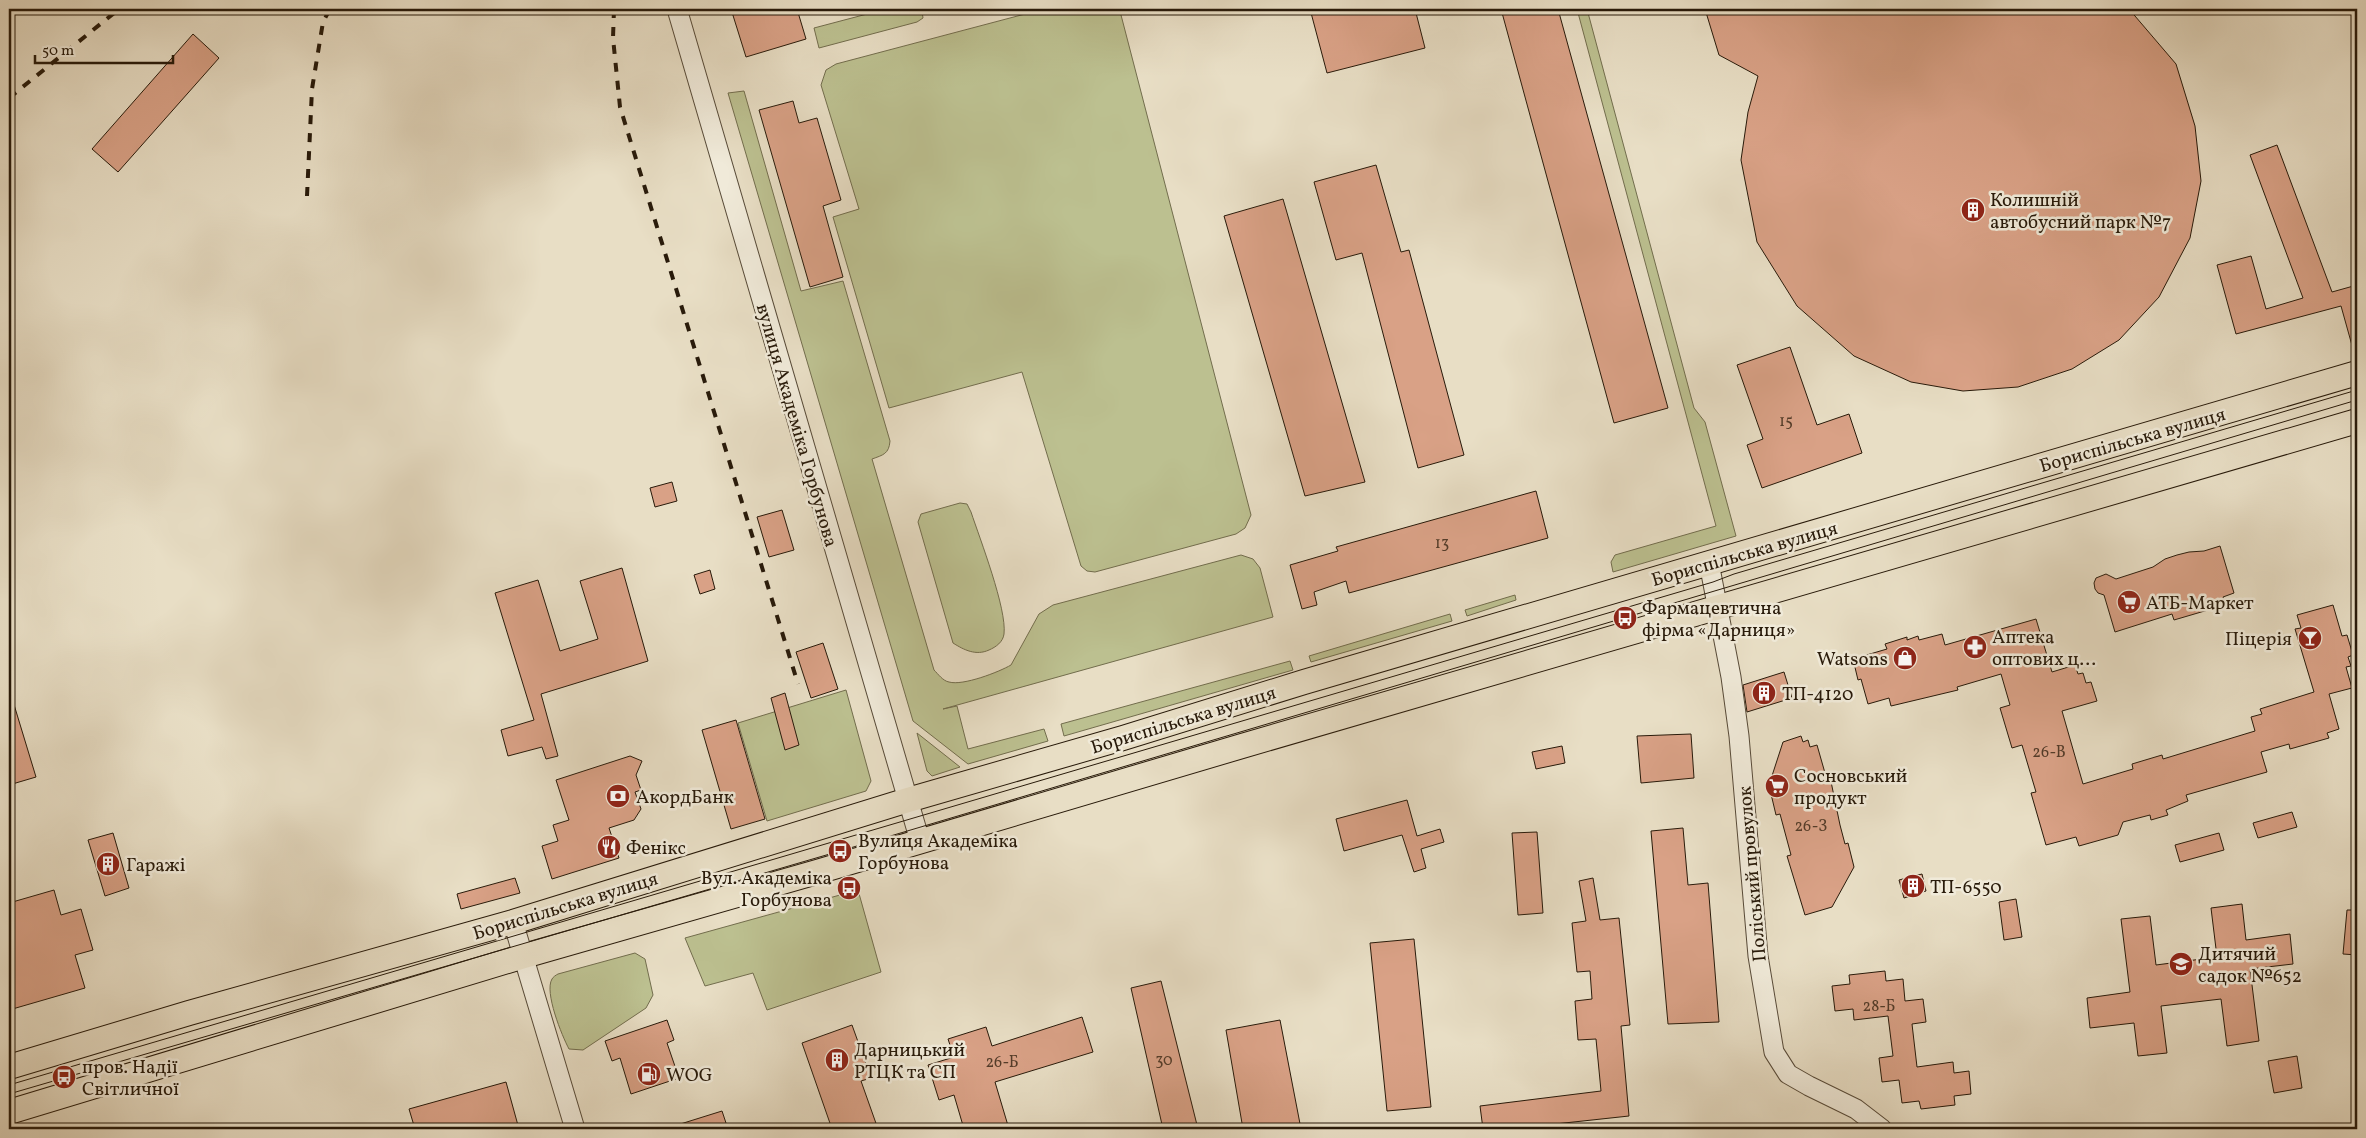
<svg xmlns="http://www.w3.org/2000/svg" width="2366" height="1138" viewBox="0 0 2366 1138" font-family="Vollkorn,serif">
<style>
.green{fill:#bcc090;stroke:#726d4d}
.building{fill:#d9a186;stroke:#281a0a}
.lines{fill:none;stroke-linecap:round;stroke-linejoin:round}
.minor-casing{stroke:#584b39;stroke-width:21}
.major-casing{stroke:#281a0a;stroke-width:26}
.minor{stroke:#f0ead9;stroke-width:19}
.major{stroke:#e8dec5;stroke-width:24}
.tram{stroke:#281a0a;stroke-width:1}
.rail{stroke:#281a0a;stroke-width:4;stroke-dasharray:9 9;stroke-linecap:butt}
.labels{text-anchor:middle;stroke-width:5;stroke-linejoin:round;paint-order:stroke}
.number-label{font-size:16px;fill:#543c29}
.poi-label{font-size:19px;fill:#281a0a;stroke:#f0ead9;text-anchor:start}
.street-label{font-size:19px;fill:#281a0a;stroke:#f0ead9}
</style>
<rect width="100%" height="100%" fill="#e8dec5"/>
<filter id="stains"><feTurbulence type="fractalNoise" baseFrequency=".004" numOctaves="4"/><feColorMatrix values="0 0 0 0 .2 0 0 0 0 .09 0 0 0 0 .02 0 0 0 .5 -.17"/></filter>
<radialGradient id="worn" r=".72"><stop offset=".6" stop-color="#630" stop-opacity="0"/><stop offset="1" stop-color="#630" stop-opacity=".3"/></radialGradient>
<!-- green -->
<g class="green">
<polygon points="886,9 918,9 922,11 923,18 917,22 819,48 814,28"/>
<polygon points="1044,9 1118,9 1121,15 1251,515 1245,528 1236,534 1095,572 1087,571 1081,566 1022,372 889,408 833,217 859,209 821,85 826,70 836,64"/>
<polygon points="1577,9 1587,9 1694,408 1705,422 1736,536 1613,572 1611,562 1615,555 1716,526"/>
<path d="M 744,91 L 801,291 L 843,281 L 890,441 C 889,454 883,455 872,459 L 934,670 C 938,674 943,681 949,682 C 963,686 999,672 1011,665 L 1039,614 L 1053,605 L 1241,555 L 1253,559 L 1260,568 L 1273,617 L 943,709 L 957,706 L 968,749 L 1044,729 L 1048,741 L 968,764 L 913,721 L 728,93 Z"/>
<path d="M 960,503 L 967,504 L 971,512 C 980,539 1007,609 1004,634 C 1003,642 996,647 989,650 C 976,656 964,650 953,643 L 918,522 L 921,514 Z"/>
<polygon points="1515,595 1516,600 1467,616 1465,610"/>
<polygon points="1450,614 1452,621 1311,662 1309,656"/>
<polygon points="1290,661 1293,670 1064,736 1061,724"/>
<polygon points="846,690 871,781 866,791 767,821 738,723"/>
<polygon points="917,733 960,767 932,776 927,771"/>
<polygon points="858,890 881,972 767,1010 753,973 705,986 685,938"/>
<path d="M 635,953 L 645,959 L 653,995 L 646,1008 L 583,1050 L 569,1049 C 562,1036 544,992 552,979 C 553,977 556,975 558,974 Z"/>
</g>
<!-- building -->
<g class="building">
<polygon points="731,9 797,9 806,39 746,57"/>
<polygon points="1310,9 1415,9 1425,48 1327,73"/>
<polygon points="1501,9 1558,9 1668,408 1614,423"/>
<polygon points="1705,9 2129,9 2176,64 2195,126 2201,181 2190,238 2159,297 2119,340 2072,369 2018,387 1963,391 1911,382 1854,356 1797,306 1757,242 1741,160 1748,112 1758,76 1719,55"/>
<polygon points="193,34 219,58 118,172 92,149"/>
<polygon points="793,101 799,123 817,118 841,200 823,206 843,277 810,287 759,110"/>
<polygon points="2277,145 2332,292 2357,285 2357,348 2353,349 2341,306 2236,334 2217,265 2251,256 2266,309 2303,298 2250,155"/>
<polygon points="1376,165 1401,252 1409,250 1464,455 1418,468 1362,253 1336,260 1314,182"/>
<polygon points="1283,199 1365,482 1305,496 1224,216"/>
<polygon points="1790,347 1817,425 1849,414 1862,453 1762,488 1747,445 1763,439 1737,365"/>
<polygon points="672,482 677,501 655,507 650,488"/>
<polygon points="1536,491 1548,538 1349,593 1346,581 1314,592 1317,605 1302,609 1290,565 1338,551 1336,547"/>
<polygon points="782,510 794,550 769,557 757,517"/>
<polygon points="2220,546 2234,593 2223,597 2225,605 2174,620 2172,614 2115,632 2104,595 2098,593 2095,589 2094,583 2096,578 2106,574 2116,579 2153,567 2165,559 2177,555 2189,552 2204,551"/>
<polygon points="622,568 648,661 541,694 558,756 546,759 542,747 508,756 501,730 534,720 495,593 538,580 560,651 598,639 580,581"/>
<polygon points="710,570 715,589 700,594 694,575"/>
<polygon points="2333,605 2342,636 2347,635 2353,655 2348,657 2351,666 2346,667 2352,688 2329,694 2339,729 2327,733 2329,738 2290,749 2289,744 2261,752 2267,772 2186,795 2188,801 2166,810 2168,815 2151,820 2150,815 2123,822 2118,835 2079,846 2076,837 2046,845 2031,793 2036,792 2022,745 2012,748 2000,708 2010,705 2001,674 1957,687 1958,690 1891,706 1889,698 1868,704 1861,679 1858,680 1853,659 1887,649 1885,644 1907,637 1907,640 1918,636 1919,640 1942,634 1945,645 2036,619 2052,672 2075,665 2078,674 2083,673 2086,683 2091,682 2097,701 2062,711 2083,784 2133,769 2132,764 2162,755 2163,759 2255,731 2251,717 2262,714 2260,709 2314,692 2295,629 2301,628 2297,615"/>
<polygon points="823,643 838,689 811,698 796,652"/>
<polygon points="1784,672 1792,698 1747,712 1743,685"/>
<polygon points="785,693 799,745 785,750 771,698"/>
<polygon points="12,698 36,777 9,785 9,699"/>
<polygon points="736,720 765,819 731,829 702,730"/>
<polygon points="1691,734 1694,778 1641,783 1637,736"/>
<polygon points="1801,736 1803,742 1808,740 1810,747 1817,745 1825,773 1829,772 1840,825 1845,844 1848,843 1854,867 1832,907 1805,915 1787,856 1791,855 1780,814 1776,815 1771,794 1773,793 1770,782 1783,742"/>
<polygon points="1562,746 1565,763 1536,769 1532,752"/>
<polygon points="630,756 642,761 636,775 641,790 635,792 641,809 634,820 609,828 619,858 552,879 542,846 558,841 553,825 569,820 556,780"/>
<polygon points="1407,800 1417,836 1440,829 1444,842 1421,849 1426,868 1414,872 1402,835 1344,851 1336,819"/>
<polygon points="2292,812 2297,827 2258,838 2253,823"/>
<polygon points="1683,828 1688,885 1708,883 1719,1022 1668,1024 1651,831"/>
<polygon points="1537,832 1543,913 1518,915 1512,833"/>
<polygon points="113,833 129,888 105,896 88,840"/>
<polygon points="2219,833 2224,850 2180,862 2175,845"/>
<polygon points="1922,874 1926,891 1904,898 1899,880"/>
<polygon points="515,878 520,893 461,909 457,894"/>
<polygon points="1593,878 1600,920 1619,918 1630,1025 1621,1026 1629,1116 1509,1129 1483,1129 1480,1106 1601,1091 1596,1039 1578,1040 1575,1001 1592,999 1590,971 1577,972 1572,923 1586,921 1579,881"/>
<polygon points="54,890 61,915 81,909 93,950 75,955 85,988 9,1010 9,903"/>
<polygon points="2016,899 2022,937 2004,940 1999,902"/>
<polygon points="2242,904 2246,940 2290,934 2293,964 2250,969 2259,1041 2227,1046 2221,999 2161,1006 2167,1053 2138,1056 2134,1023 2090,1028 2087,998 2130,992 2121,919 2150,916 2156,965 2217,957 2211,908"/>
<polygon points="2347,910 2357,910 2357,955 2343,954"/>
<polygon points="1414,939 1431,1107 1387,1111 1370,943"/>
<polygon points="1885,971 1886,981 1903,979 1905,1001 1923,999 1926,1022 1912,1024 1917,1067 1953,1062 1954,1073 1969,1071 1971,1094 1954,1096 1955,1105 1921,1109 1919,1101 1902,1103 1899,1080 1882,1082 1879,1058 1893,1056 1888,1016 1854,1020 1853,1009 1835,1011 1832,986 1850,984 1849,975"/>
<polygon points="1161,981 1198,1129 1163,1129 1131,988"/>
<polygon points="1082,1017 1093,1052 995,1082 1009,1129 964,1129 954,1095 939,1100 928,1065 954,1057 948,1039 986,1027 992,1046"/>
<polygon points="667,1020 674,1040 667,1043 679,1078 631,1094 620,1058 612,1061 605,1041"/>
<polygon points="1280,1020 1301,1129 1243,1129 1226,1030"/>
<polygon points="852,1025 871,1078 861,1081 878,1129 832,1129 802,1043"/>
<polygon points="2297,1056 2302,1088 2274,1093 2268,1061"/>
<polygon points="506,1082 519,1129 415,1129 409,1109"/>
<polygon points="722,1111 728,1129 675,1129 674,1126"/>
</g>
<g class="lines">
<!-- minor casing -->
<g class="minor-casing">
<g id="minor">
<polyline points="677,9 920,841"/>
<polyline points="1709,563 1731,677 1739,736 1758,956 1774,1052 1788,1074 1809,1086 1856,1109 1882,1129"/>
<polyline points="513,922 575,1129"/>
</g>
</g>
<!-- major casing -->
<g class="major-casing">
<g id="major">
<polyline points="9,1067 189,1013 513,922 908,800 1123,738 1304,682 2357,373"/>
<polyline points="9,1112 524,956 817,872 1242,746 2357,421"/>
</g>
</g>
<!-- minor -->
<use href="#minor" class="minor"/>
<!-- major -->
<use href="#major" class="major"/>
<!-- tram -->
<g class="tram">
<polyline points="9,1085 1713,582 1734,574 2357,390"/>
<polyline points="9,1094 840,851 2357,400"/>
</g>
<!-- rail -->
<g class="rail">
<polyline points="614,9 613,38 620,107 798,684"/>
<polyline points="9,98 119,9"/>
<polyline points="307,196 312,89 323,22 330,9"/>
</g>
</g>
<!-- icons -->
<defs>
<g id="building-disc" transform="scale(1.25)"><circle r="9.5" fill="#8f2418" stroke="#f0ead9"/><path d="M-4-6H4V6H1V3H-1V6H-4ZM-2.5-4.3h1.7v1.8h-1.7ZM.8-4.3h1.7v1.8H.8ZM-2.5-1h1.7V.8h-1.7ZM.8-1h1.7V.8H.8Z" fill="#fff"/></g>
<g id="supermarket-disc" transform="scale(1.25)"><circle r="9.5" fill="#8f2418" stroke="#f0ead9"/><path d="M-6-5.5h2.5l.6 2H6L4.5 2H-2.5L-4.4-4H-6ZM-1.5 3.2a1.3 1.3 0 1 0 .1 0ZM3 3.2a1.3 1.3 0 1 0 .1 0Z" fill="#fff"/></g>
<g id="bus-disc" transform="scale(1.25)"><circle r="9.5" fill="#8f2418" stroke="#f0ead9"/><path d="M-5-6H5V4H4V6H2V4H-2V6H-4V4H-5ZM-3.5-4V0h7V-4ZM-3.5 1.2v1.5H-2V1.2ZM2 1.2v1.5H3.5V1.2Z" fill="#fff"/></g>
<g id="bar-disc" transform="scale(1.25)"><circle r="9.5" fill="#8f2418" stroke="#f0ead9"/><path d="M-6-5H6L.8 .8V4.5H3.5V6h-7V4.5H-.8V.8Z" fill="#fff"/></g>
<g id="pharmacy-disc" transform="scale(1.25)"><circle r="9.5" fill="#8f2418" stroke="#f0ead9"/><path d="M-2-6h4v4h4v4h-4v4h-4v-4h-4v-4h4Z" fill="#fff"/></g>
<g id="shop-disc" transform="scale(1.25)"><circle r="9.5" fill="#8f2418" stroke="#f0ead9"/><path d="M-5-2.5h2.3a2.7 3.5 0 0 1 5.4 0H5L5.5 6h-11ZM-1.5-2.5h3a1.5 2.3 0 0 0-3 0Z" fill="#fff"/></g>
<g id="bank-disc" transform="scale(1.25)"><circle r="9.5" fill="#8f2418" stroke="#f0ead9"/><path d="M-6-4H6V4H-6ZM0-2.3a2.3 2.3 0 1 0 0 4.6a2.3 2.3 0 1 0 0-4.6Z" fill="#fff"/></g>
<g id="restaurant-disc" transform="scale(1.25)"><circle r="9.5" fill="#8f2418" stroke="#f0ead9"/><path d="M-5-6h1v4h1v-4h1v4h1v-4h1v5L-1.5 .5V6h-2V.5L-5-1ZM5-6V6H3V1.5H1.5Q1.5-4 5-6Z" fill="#fff"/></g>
<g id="school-disc" transform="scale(1.25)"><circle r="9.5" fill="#8f2418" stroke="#f0ead9"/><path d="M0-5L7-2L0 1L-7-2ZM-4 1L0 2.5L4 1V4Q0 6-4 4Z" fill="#fff"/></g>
<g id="fuel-disc" transform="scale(1.25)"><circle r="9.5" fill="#8f2418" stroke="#f0ead9"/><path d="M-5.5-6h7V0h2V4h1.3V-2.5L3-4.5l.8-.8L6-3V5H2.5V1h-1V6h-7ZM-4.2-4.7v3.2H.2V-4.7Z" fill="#fff"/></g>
</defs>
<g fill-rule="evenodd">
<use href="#building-disc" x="1973" y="210"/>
<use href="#supermarket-disc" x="2129" y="602"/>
<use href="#bus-disc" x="1625" y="618"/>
<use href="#bar-disc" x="2310" y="638"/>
<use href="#pharmacy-disc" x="1975" y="647"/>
<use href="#shop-disc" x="1905" y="658"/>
<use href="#building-disc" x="1764" y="693"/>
<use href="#supermarket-disc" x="1777" y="786"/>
<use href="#bank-disc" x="618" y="796"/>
<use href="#restaurant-disc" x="609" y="847"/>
<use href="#bus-disc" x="840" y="851"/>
<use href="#building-disc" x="108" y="864"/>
<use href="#building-disc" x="1913" y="886"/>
<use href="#bus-disc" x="849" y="888"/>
<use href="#school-disc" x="2181" y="964"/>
<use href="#building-disc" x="837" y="1060"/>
<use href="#fuel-disc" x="649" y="1074"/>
<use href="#bus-disc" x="64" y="1077"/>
</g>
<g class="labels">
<!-- number labels -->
<g class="number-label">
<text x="1786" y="426">15</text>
<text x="1442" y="548">13</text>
<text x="2049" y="757">26-В</text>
<text x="1811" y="831">26-З</text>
<text x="1879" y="1011">28-Б</text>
<text x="1164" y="1065">30</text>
<text x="1002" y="1067">26-Б</text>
</g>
<!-- poi labels -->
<g class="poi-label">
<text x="1990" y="206">Колишній<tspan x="1990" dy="22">автобусний парк №7</tspan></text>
<text x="2146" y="609">АТБ-Маркет</text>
<text x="1642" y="614">Фармацевтична<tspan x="1642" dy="22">фірма «Дарниця»</tspan></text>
<text x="1992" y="643">Аптека<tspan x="1992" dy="22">оптових ц...</tspan></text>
<text x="2292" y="645" text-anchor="end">Піцерія</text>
<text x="1888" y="665" text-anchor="end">Watsons</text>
<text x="1782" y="700">ТП-4120</text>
<text x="1794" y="782">Сосновський<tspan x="1794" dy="22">продукт</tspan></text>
<text x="636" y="803">АкордБанк</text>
<text x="858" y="847">Вулиця Академіка<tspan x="858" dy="22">Горбунова</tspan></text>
<text x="626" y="854">Фенікс</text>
<text x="126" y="871">Гаражі</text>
<text x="832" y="884" text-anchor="end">Вул. Академіка<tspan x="832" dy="22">Горбунова</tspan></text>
<text x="1930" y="893">ТП-6550</text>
<text x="2198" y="960">Дитячий<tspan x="2198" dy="22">садок №652</tspan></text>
<text x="854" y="1056">Дарницький<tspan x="854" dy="22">РТЦК та СП</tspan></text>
<text x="82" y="1073">пров. Надії<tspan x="82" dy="22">Світличної</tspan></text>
<text x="666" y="1081">WOG</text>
</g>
<!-- street labels -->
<g class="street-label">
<text transform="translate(798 425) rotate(74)" y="7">вулиця Академіка Горбунова</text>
<text transform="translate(2132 439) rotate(-16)" y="7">Бориспільська вулиця</text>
<text transform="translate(1744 553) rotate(-16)" y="7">Бориспільська вулиця</text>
<text transform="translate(1183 719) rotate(-17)" y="7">Бориспільська вулиця</text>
<text transform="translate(1751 874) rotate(-95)" y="7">Поліський провулок</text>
<text transform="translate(565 905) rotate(-17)" y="7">Бориспільська вулиця</text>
</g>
</g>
<!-- margin -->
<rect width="2366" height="1138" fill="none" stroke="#e8dec5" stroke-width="30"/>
<rect x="10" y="10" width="2346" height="1118" fill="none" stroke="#281a0a" stroke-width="2.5"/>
<rect x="15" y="15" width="2336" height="1108" fill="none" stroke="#281a0a"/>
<!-- scale -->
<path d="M35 55v8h138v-8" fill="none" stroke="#281a0a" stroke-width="2.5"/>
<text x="42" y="55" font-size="15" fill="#281a0a" stroke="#f0ead9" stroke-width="4" paint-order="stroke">50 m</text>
<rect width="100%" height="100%" filter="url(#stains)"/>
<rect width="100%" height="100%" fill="url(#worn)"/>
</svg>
